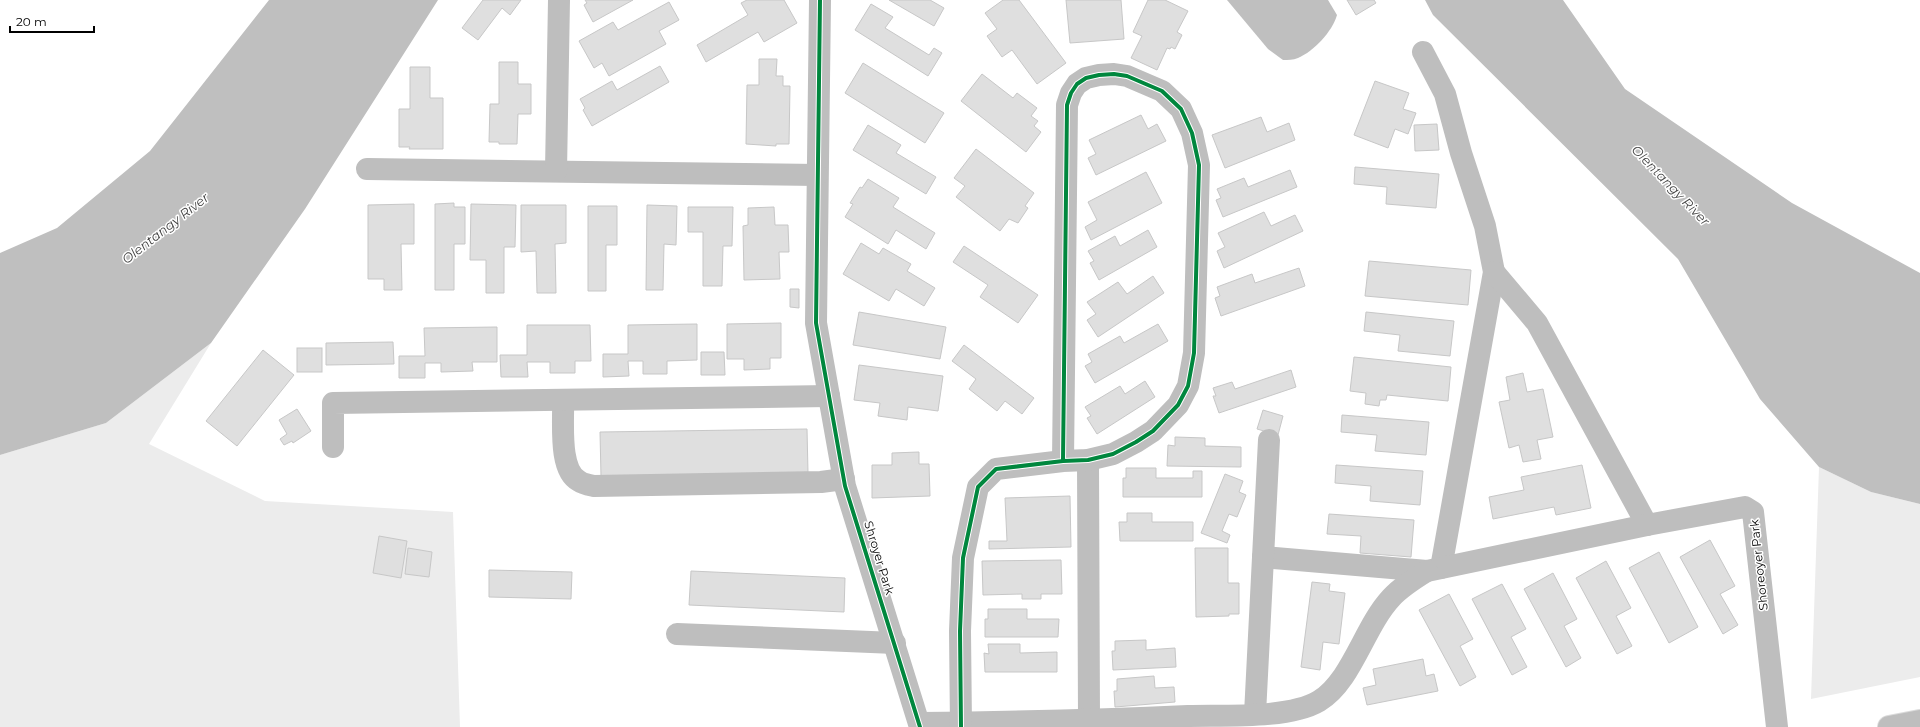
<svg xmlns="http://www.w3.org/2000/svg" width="1920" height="727" viewBox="0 0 1920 727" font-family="Montserrat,sans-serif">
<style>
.green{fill:#ececec}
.water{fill:#bfbfbf}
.building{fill:#dfdfdf;stroke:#c7c7c7}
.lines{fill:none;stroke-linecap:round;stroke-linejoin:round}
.highway-casing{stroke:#dbdbdb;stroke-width:24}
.minor{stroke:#bebebe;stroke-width:22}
.highway{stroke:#bebebe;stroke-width:22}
.cycleway-casing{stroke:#fff;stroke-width:6}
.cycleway{stroke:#00873e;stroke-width:4}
.labels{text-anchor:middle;stroke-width:3;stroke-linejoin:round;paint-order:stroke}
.street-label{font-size:12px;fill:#000;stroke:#fff}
.water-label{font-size:13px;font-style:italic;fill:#444;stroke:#fff}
</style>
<rect width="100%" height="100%" fill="#fff"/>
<!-- green -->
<g class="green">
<polygon points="211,343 149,444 265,501 453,512 460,727 0,727 0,455 106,423"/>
<polygon points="1819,467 1871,492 1920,504 1920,677 1811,699"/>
</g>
<!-- water -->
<g class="water">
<polygon points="269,0 438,0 305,209 211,343 106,423 0,455 0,253 57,228 150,151"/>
<path d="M 1227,0 L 1328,0 L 1337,15 C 1332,32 1314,51 1298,58 C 1293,60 1288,60 1283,60 L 1268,49 Z"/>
<polygon points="1425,0 1563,0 1625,89 1792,203 1920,273 1920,504 1871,492 1819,467 1760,399 1678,259 1433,15"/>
</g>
<!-- building -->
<g class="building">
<polygon points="483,0 521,0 510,15 502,8 478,40 462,28"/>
<polygon points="585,0 633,0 593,22 584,5 587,3"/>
<polygon points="747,0 784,0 797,23 764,42 758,32 706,62 697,45 748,15 741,3"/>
<polygon points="889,0 930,0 944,8 934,26"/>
<polygon points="1003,0 1019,0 1066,63 1037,84 1012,50 1002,57 987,36 997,29 985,13"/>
<polygon points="1066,0 1121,0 1124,39 1070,43"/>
<polygon points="1148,0 1165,0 1188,11 1177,32 1182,35 1175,49 1171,47 1170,49 1167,48 1157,70 1131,58 1142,36 1133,32"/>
<polygon points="1347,0 1374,0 1376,3 1356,15"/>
<polygon points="669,2 679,20 659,31 666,44 609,76 602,63 594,68 579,41 613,22 618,30"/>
<polygon points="871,4 893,17 885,28 929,55 934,48 942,53 928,76 855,30"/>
<polygon points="759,59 777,59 776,76 783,76 783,86 790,86 789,144 776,144 776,146 746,144 747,85 759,85"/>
<polygon points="499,62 518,62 518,84 531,84 531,114 518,114 517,144 499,144 499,142 489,142 490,104 499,104"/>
<polygon points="863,63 944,113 925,143 845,93"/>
<polygon points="660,66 669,82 592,126 583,110 585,108 580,99 612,81 617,90"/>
<polygon points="410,67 430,67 430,98 443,98 443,149 409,149 410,147 399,147 399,109 410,109"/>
<polygon points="982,74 1013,98 1017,93 1037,108 1031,116 1038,121 1034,126 1041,132 1026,152 961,101"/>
<polygon points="1375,81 1409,93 1403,109 1416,113 1408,134 1395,129 1388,148 1354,135"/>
<polygon points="1141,115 1148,129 1157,124 1166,141 1096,175 1088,158 1096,154 1089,140"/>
<polygon points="1261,117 1267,132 1289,123 1295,140 1225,168 1212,135"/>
<polygon points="1437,124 1439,150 1415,151 1414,125"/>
<polygon points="868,125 901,145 896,153 936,177 926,194 853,150"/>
<polygon points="976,149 1034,193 1025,206 1028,208 1018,223 1009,219 1000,231 956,197 965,186 954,178"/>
<polygon points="1355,167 1439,174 1436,208 1386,204 1387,187 1354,184"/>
<polygon points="1290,170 1297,187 1223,217 1216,200 1221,198 1217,189 1244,178 1248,187"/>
<polygon points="1146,172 1162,203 1091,240 1085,227 1097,220 1088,202"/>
<polygon points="868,179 899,198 893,207 935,233 926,249 896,230 888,244 845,217 853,204 850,203 860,187 862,188"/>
<polygon points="454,203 454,207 465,207 465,244 454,244 454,290 435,290 435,204"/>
<polygon points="414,204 414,244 401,244 402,290 384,290 384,279 368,279 368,205"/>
<polygon points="471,204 516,205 515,247 504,247 504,293 486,293 486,260 470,260"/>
<polygon points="521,205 566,205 566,243 555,244 556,293 537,293 536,251 521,252"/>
<polygon points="647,205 677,206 676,245 664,244 663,290 646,290"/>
<polygon points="588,206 617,206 617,245 606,245 606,291 588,291"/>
<polygon points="688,207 733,207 732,246 723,246 722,286 703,286 703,232 688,232"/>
<polygon points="774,207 775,225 788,225 789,252 779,252 780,279 744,280 743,226 748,225 748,208"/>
<polygon points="1264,212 1271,226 1295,215 1303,231 1224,268 1217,251 1225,247 1218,233"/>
<polygon points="1148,230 1157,247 1099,280 1090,263 1094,261 1088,251 1115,236 1120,246"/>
<polygon points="861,243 879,254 883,248 911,264 907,271 935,288 924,306 896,289 889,301 843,274"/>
<polygon points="964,246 1038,295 1018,323 980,297 988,285 953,262"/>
<polygon points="1369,261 1471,270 1468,305 1365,296"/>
<polygon points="1299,268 1305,286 1221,316 1215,298 1220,296 1217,287 1252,274 1255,283"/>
<polygon points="1153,276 1164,293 1098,337 1087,320 1096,314 1087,302 1118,282 1127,294"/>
<polygon points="790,289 799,289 799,308 790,307"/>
<polygon points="859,312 946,327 940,359 853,345"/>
<polygon points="1366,312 1454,321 1450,356 1398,351 1400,335 1364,331"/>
<polygon points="781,323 781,358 770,358 770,369 744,370 744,359 727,359 727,324"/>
<polygon points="697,324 697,360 667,361 667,374 643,374 643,361 628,361 629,376 603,377 603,354 628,354 628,325"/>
<polygon points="1158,324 1168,341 1095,383 1085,366 1092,362 1088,354 1120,336 1124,343"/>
<polygon points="527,325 590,325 591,361 575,361 575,373 550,373 550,362 527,362 528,377 501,377 500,355 527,355"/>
<polygon points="497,327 497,362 472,362 473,371 441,372 441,363 425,363 425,378 399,378 399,356 425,356 424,328"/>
<polygon points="393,342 394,364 326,365 326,343"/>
<polygon points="964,345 1034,398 1022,414 1005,401 997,411 969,389 976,379 952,361"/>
<rect x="297" y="348" width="25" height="24"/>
<polygon points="263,350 294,375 237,446 206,421"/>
<polygon points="701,352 724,352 725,375 701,375"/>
<polygon points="1354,357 1451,367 1448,401 1387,395 1386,400 1380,400 1379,406 1365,404 1366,393 1350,391"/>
<polygon points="859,365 943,376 938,411 908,407 907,420 878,416 880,403 854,400"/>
<polygon points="1291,370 1296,387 1219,413 1213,396 1216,396 1213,388 1232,382 1235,389"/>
<polygon points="1523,373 1527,392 1543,389 1553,437 1537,440 1541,459 1523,462 1519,445 1509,448 1499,402 1510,400 1506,377"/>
<polygon points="1145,381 1155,397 1097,434 1087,418 1091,416 1085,407 1120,386 1125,394"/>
<polygon points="297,409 311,431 293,443 292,441 284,445 280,439 287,434 279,420"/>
<polygon points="1263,410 1283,416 1278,435 1257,429"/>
<polygon points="1342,415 1429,422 1426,455 1375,451 1377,435 1341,432"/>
<polygon points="807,429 808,473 601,476 600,432"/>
<polygon points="1175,437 1205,438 1205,446 1241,447 1241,467 1167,466 1168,445 1175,446"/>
<polygon points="919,452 919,464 929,464 930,496 872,498 872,465 892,465 892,453"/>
<polygon points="1336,465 1423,471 1420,505 1370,501 1371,486 1335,483"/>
<polygon points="1582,465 1591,508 1556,515 1554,507 1493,519 1489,497 1524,490 1521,477"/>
<polygon points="1126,468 1156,468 1156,478 1193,478 1193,471 1202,471 1202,497 1123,497 1123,478 1126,478"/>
<polygon points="1225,474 1243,481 1239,492 1246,495 1237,517 1229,514 1222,531 1230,535 1227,543 1201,533"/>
<polygon points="1070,496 1071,547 989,549 989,541 1007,541 1005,498"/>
<polygon points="1127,513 1152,513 1152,522 1193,522 1193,541 1120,541 1119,522 1127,522"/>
<polygon points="1329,514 1414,520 1411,557 1360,553 1361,536 1327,534"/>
<polygon points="379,536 407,541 401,578 373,573"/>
<polygon points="1710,540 1735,586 1720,594 1738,625 1723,634 1680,557"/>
<polygon points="408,548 432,552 429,577 405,574"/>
<polygon points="1195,548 1228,548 1228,583 1239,583 1239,614 1229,614 1229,616 1196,617"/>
<polygon points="1659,552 1698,627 1669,643 1629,568"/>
<polygon points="1061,560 1062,594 1041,594 1041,599 1022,599 1022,594 983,595 982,561"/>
<polygon points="1606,561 1631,608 1616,616 1632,646 1617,654 1576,578"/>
<polygon points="489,570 572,572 571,599 489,597"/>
<polygon points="691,571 845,578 844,612 689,605"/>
<polygon points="1553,573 1577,619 1564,626 1581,658 1566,667 1524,589"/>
<polygon points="1312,582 1330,584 1329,591 1345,593 1339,644 1323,642 1320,670 1301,667"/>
<polygon points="1502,584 1526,629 1511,637 1527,667 1512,675 1472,599"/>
<polygon points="1449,594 1473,639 1460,646 1476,677 1460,686 1419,610"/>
<polygon points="988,609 1027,609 1027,619 1059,619 1058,637 985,637 985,619 988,619"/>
<polygon points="1146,640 1146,650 1175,648 1176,667 1113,670 1112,651 1115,651 1115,641"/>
<polygon points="988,644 1020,644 1020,653 1057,652 1057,672 985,672 984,653 989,654"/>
<polygon points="1423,659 1426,676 1434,674 1438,691 1367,705 1363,688 1376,685 1373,669"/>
<polygon points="1154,676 1155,688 1174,687 1175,702 1115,707 1114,691 1117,691 1117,679"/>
</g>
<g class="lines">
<!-- highway casing -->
<g class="highway-casing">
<polyline id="highway" points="1889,727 1920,721"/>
</g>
<!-- minor -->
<g class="minor">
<polyline points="820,0 816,323 845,486 920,727"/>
<polyline points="1423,52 1445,94 1461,153 1485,226 1494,272 1441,568"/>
<polyline points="367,169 817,175"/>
<polyline points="556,171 559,0"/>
<polyline points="1494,272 1537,323 1647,525"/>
<path d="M 563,400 C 564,421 558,470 579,481 C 583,484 589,485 594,486 L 821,482 L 844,479"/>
<polyline points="333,447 333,403 829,396"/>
<polyline points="1088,460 1089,720"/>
<polyline points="1263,557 1427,571 1647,525 1745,507 1753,512 1777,727"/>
<polyline points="677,634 895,643"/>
<polyline points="1255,714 1269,440"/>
<path d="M 920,723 C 1009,722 1099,720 1188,716 C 1224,715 1289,719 1319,701 C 1352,681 1364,627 1391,598 C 1401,587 1414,579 1427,571"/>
<polyline points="961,727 960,631 963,558 978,487 996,469 1063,461 1088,460 1113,454 1136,442 1153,431 1178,405 1188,386 1194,353 1199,165 1192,133 1181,109 1162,91 1127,76 1114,74 1099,75 1086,78 1077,84 1071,93 1067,105 1063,461"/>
</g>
<!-- highway -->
<use href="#highway" class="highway"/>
<!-- cycleway casing -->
<g class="cycleway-casing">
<g id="cycleway">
<polyline points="820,0 816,323 845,486 920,727"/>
<polyline points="961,727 960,631 963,558 978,487 996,469 1063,461 1088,460 1113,454 1136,442 1153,431 1178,405 1188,386 1194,353 1199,165 1192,133 1181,109 1162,91 1127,76 1114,74 1099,75 1086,78 1077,84 1071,93 1067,105 1063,461"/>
</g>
</g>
<!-- cycleway -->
<use href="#cycleway" class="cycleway"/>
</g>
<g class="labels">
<!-- street labels -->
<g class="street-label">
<text transform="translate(879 558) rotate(73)" y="4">Shroyer Park</text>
<text transform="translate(1759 565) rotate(-96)" y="4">Shoreoyer Park</text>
</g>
<!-- water labels -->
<g class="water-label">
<text transform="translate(1671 185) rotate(46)" y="5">Olentangy River</text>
<text transform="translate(165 228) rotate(-38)" y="5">Olentangy River</text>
</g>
</g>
<!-- scale -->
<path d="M10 26v6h84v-6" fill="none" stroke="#000000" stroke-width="2"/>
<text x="16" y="26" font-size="12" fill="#000000" stroke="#ffffff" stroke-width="3" paint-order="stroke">20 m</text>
</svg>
